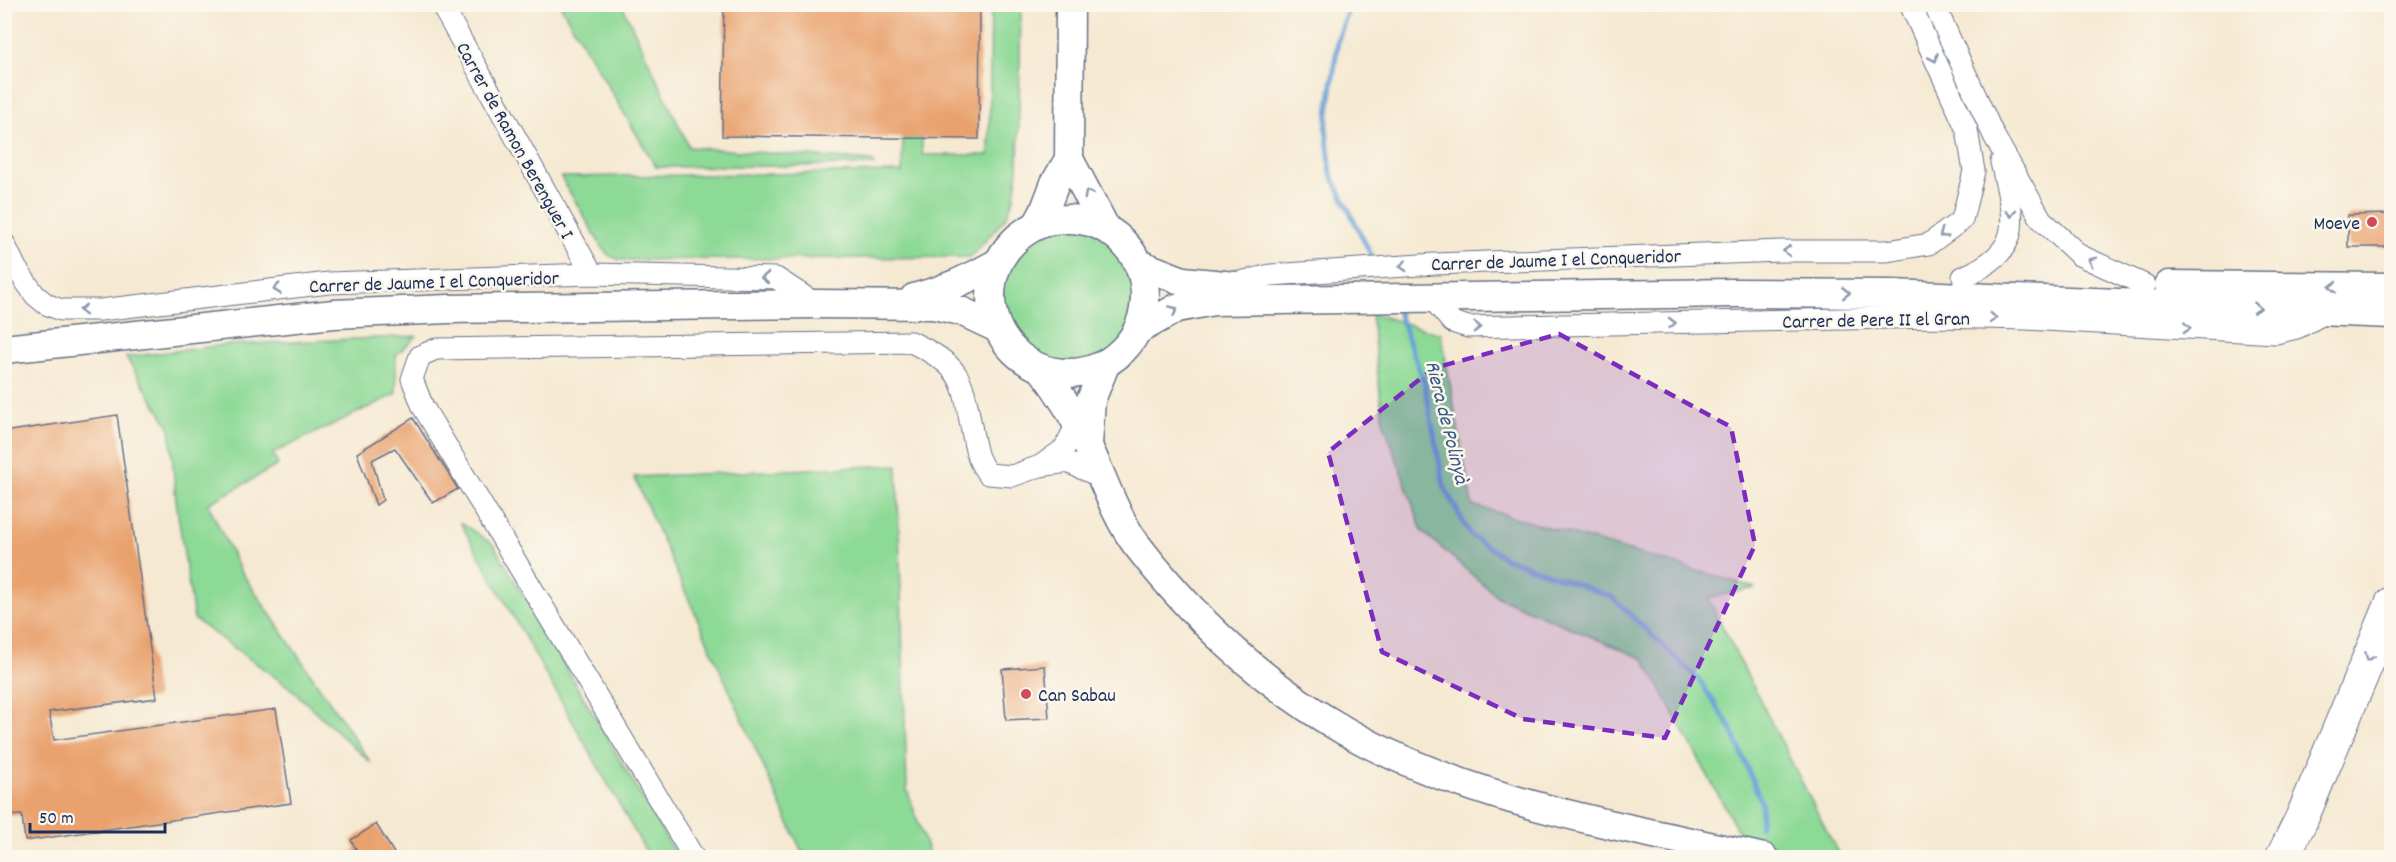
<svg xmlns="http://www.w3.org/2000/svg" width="2396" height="862" viewBox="0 0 2396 862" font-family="Dekko,sans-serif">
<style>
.green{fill:#8dd996;stroke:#54847a;stroke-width:1.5}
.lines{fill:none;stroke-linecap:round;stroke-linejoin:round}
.stream{stroke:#63a0d4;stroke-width:5}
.building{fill:#e9a26e}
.street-casing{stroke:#677087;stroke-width:23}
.secondary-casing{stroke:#677087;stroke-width:31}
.highway-casing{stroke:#677087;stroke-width:35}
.street{stroke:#fff;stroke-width:21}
.secondary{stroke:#fff;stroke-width:28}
.highway{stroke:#fff;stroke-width:33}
.oneway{stroke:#8d97ae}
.marked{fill:#7b2cbf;fill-opacity:0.2;stroke:#7b2cbf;stroke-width:4.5;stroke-dasharray:12 8;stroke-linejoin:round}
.poi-dot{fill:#d1495b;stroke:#fbf7ec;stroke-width:2}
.labels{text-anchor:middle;stroke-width:5;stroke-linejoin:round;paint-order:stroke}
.street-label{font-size:20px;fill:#1b2f5e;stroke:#fbf7ec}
.poi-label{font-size:20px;fill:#1b2f5e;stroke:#fbf7ec;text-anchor:end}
.water-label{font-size:21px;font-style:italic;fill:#345787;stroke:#fbf7ec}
</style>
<rect width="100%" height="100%" fill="#fbf7ec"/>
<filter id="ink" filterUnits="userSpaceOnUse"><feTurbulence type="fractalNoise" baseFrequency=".0167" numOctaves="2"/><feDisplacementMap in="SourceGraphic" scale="12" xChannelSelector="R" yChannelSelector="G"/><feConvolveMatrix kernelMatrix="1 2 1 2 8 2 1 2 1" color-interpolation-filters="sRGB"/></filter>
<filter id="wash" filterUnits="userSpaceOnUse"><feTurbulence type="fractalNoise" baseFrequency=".008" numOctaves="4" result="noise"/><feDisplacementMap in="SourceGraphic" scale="24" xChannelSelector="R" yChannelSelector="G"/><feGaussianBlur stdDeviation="1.35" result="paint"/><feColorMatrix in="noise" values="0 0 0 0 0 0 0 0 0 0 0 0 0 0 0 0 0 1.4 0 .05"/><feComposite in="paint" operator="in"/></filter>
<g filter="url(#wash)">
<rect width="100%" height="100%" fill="#f5e9d2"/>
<!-- green -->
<g class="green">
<polygon points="560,5 622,5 689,147 872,161 874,165 656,167"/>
<polygon points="991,5 1021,5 1018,170 1014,198 1006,217 971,257 620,260 610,256 603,249 561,177 902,172 903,138 922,138 922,155 989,155"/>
<circle cx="1067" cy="296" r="77"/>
<polygon points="1371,313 1441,334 1472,505 1756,588 1708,598 1840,857 1823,857 1743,840 1644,659 1498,597 1422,531 1383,420"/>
<polygon points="417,336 396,355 396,394 273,453 278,465 208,504 240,570 371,763 289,687 194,619 176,501 170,428 126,357 225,345"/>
<polygon points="897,465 907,790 930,857 804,857 634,477"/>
<polygon points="460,522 494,545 677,857 649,857"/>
</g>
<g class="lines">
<!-- stream -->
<g class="stream">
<polyline points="1350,4 1338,40 1326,128 1331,174 1375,263"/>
<polyline points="1396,306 1424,382 1444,486 1470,535 1505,558 1612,597 1699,680 1731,728 1762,804 1760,826"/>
</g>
</g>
<g id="blocks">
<!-- building -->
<g class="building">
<polygon points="724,4 980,4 979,139 722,136"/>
<polygon points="2392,214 2392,247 2348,247 2348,215"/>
<polygon points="117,415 157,698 49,712 54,740 276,709 291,803 25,841 22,815 4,816 4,432"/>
<polygon points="413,418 458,489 433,503 395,448 372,460 383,500 376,505 357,453"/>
<polygon points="1045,666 1049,718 1006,720 1002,669"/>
<polygon points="376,824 397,858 341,858 356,849 351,840"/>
</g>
</g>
</g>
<g filter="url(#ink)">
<use href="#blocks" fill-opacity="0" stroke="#677087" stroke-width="1.5"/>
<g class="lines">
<!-- street casing -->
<g class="street-casing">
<g id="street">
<polyline points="441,4 592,274"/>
<polyline points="1934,4 1994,136 2041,219 2079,255 2145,285"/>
<polyline points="4,243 16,268 35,295 46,304 61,310 100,310 329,283 592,274 776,278 816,304"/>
<path d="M 1963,277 C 2027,248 2014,220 2001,162"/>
<polyline points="1227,285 1271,275 1435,264 1781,251 1887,251 1929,244 1962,220 1974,171 1967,130 1910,4"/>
<polyline points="1431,297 1452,322 1468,327 1938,317 2026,319 2276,333 2297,328 2327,312"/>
<polyline points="1043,464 1064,449 1077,424"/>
<path d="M 694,858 L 423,407 L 412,379 L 420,356 L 436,349 L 911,342 C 966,368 962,381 973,436 C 976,452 978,462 988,474 L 1012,476 L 1040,466 L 1067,462 L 1101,477"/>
</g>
</g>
<!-- secondary casing -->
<g class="secondary-casing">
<g id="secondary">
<polyline points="1069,159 1106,229"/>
<circle cx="1068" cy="296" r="77"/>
<polyline points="1038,223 1044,212 1055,183 1069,159 1070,4"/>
<polyline points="1139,264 1183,281 1235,286"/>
<polyline points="2169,285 2392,287"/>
<path d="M 914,298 C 944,290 970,279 997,263"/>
<polyline points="1138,330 1177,308 1214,301 1733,293 1891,294 2392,314"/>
<polyline points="4,349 334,314 448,309 816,304 934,305 961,311 995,327"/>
<path d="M 1042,369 C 1060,393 1075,417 1087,444 C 1103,477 1114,514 1136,544 C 1193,618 1263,684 1345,731 C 1472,803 1623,826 1764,858"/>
<polyline points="1088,445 1091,400 1105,365"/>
</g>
</g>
<!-- highway casing -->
<g class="highway-casing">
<polyline id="highway" points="2282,858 2302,818 2392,603"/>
</g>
<!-- street -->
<use href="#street" class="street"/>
<!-- secondary -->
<use href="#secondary" class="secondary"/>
<!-- highway -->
<use href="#highway" class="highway"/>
</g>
<!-- one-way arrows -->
<defs><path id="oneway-chevron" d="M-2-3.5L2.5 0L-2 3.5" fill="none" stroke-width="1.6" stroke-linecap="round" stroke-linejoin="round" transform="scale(1.5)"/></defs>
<g class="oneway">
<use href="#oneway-chevron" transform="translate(1934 58) rotate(66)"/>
<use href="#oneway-chevron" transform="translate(1088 194) rotate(-118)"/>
<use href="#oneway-chevron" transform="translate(2011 213) rotate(86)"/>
<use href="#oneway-chevron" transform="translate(1943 234) rotate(144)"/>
<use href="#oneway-chevron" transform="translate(1787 251) rotate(180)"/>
<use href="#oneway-chevron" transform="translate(2092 261) rotate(-154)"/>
<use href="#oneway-chevron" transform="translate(1403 266) rotate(177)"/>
<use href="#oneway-chevron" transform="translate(765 278) rotate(180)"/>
<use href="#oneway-chevron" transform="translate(2333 287) rotate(180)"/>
<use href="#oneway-chevron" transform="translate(277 289) rotate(173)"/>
<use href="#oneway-chevron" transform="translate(1846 293)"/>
<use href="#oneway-chevron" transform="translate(2257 308) rotate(3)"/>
<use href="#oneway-chevron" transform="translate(83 310) rotate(180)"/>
<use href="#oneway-chevron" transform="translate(1174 310) rotate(-24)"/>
<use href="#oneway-chevron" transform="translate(1993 318) rotate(2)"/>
<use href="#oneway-chevron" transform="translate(1672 323) rotate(-1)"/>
<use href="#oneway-chevron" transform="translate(1477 327) rotate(1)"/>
<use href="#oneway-chevron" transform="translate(2187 328) rotate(3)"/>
<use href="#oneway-chevron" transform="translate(2369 657) rotate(113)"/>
</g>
</g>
<!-- marked area -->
<path class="marked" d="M 1559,334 L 1731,427 L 1755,545 L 1665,738 L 1523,719 L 1382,652 L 1328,452 L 1434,368 Z"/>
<!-- markers -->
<g class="poi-dot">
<circle cx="2372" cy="222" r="6"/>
<circle cx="1026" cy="694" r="6"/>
</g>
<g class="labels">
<!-- street labels -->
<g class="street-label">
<text transform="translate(516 140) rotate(61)" y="7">Carrer de Ramon Berenguer I</text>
<text transform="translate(1556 259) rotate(-2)" y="7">Carrer de Jaume I el Conqueridor</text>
<text transform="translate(434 281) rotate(-2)" y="7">Carrer de Jaume I el Conqueridor</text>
<text transform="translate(1876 319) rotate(-1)" y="7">Carrer de Pere II el Gran</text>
</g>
<!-- poi labels -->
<g class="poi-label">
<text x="2360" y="229">Moeve</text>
<text x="1038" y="701" text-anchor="start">Can Sabau</text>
</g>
<!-- water labels -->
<g class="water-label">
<text transform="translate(1448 422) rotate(76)" y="7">Riera de Polinyà</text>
</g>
</g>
<!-- margin -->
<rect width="2396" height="862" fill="none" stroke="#fbf7ec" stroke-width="24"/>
<!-- scale -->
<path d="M30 823v9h135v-9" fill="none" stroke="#1b2f5e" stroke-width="3"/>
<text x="39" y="823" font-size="18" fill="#1b2f5e" stroke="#fbf7ec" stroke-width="4.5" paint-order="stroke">50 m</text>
</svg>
